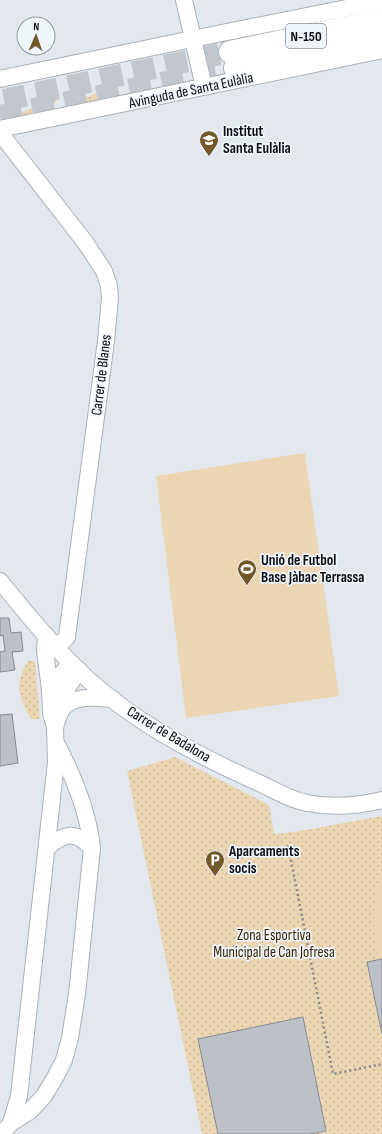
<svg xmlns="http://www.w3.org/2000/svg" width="382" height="1134" viewBox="0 0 382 1134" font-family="'Sofia Sans Condensed',sans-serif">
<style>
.grass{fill:url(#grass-dots)}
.garden{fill:#ebd6b4}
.building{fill:#bbc1c7;stroke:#868b91}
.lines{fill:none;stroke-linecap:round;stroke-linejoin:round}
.primary-tunnel{stroke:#c2c7cd;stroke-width:22;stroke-dasharray:22 11;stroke-linecap:butt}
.minor-casing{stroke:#abb1b7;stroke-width:18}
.primary-casing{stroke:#abb1b7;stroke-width:24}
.path{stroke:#86898e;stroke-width:2.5;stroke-dasharray:2 3;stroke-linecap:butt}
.minor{stroke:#fff;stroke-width:16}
.primary{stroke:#fff;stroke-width:22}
.labels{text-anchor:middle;stroke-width:3.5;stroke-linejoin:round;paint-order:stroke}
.shield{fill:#eff5fc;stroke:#515357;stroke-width:1}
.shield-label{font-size:14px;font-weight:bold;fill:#0d0e10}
.street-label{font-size:15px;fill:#0d0e10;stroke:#eff5fc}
.poi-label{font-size:15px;font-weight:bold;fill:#0d0e10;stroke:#eff5fc;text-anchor:start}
.park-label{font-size:15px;fill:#3b2700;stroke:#eff5fc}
</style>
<defs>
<pattern id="grass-dots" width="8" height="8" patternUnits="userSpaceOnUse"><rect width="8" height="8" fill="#ebd6b4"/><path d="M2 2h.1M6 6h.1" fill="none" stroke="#c8b69a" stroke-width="1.8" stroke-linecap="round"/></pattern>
</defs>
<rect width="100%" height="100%" fill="#e2e8ee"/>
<!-- grass -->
<g class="grass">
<polygon points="107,89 110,103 1,125 1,121 55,99 56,102 53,103 55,110"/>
<path d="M 28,661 L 35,661 L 40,719 L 31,719 C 19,695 13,687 28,661 Z"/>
<polygon points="175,757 269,805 274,834 294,832 382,816 382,1134 202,1134 127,771"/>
</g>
<!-- garden -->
<g class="garden">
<polygon points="305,453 339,696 186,718 156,476"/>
<path d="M 382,874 L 382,1034 L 367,962 L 379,960 C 371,930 372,902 382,874 Z"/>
</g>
<!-- building -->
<g class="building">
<polygon points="0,618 9,618 11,633 21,632 23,651 12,652 15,670 0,672 0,652 5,651 3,635 0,636"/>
<polygon points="12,714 18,763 0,766 0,715"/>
<polygon points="382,959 382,1034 367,962"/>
<polygon points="303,1017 326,1131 310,1134 218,1134 198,1039"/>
</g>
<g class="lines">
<!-- primary-tunnel -->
<g class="primary-tunnel">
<polyline points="4,100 230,52"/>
<polyline points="0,116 235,68"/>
</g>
<!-- minor casing -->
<g class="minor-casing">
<g id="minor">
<polyline points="184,0 204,87"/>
<polyline points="0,79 202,37 382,1"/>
<polyline points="0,129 382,50"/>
<polyline points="0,133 85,242 104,271 109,286 110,298 106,341 67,637 57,647"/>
<path d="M 0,581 C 23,609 46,638 71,663 C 123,716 190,752 257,782 C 273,789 289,800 307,803 C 332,808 357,806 382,800"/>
<polyline points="46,635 45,651 50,690"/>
<path d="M 61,710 C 61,691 70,686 79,670"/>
<path d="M 55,727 C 57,721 59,714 62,709 C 74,694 96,698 113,699"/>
<path d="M 47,848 C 64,833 75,830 92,848"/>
<path d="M 11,1123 L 30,1111 L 44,1096 L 56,1076 L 64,1060 L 70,1038 L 77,994 L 92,848 C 88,811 74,777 57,745"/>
<polyline points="2,1134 11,1123 19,1096 56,762 55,727 51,713 50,690 56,680 71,663"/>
</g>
</g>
<!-- primary casing -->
<g class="primary-casing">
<g id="primary">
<polyline points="230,52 382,20"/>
<polyline points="235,68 382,37"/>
</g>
</g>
<!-- path -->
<polyline class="path" points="288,845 333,1074 382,1064"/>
<!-- minor -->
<use href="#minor" class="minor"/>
<!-- primary -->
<use href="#primary" class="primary"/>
</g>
<!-- icons -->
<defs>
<g id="school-pin" transform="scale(1)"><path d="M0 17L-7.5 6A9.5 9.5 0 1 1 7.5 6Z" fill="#725729" stroke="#eff5fc"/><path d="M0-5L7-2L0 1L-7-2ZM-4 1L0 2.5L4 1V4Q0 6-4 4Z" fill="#fff"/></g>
<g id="stadium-pin" transform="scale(1)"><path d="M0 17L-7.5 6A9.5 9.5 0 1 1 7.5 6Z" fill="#725729" stroke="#eff5fc"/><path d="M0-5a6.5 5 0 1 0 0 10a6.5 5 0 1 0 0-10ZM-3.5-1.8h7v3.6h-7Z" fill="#fff"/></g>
<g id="parking-pin" transform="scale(1)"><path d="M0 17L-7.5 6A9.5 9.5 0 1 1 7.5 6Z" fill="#725729" stroke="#eff5fc"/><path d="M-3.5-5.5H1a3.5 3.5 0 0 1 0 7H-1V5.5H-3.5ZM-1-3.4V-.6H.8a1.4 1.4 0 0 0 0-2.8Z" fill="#fff"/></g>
</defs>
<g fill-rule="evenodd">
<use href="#school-pin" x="209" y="140"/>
<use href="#stadium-pin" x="247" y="569"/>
<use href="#parking-pin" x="215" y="860"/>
</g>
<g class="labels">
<!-- shield labels -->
<rect class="shield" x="286" y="24" width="40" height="24" rx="3"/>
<g class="shield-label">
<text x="306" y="41">N-150</text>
</g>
<!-- street labels -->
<g class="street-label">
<text transform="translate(191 90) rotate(-12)" y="5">Avinguda de Santa Eulàlia</text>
<text transform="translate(101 375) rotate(-83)" y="5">Carrer de Blanes</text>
<text transform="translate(169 734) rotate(31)" y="5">Carrer de Badalona</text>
</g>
<!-- poi labels -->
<g class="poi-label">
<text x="223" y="136">Institut<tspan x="223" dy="17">Santa Eulàlia</tspan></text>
<text x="261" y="565">Unió de Futbol<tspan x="261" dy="17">Base Jàbac Terrassa</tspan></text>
<text x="229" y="856">Aparcaments<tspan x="229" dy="17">socis</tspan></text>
</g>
<!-- park labels -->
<g class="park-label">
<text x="274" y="940">Zona Esportiva<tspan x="274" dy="17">Municipal de Can Jofresa</tspan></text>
</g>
</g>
<!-- north arrow -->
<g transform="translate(36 36) rotate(2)"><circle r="19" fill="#eff5fc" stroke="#95999e"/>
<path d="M0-3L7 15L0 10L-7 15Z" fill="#725729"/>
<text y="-6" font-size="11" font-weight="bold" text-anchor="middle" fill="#0d0e10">N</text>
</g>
</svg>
